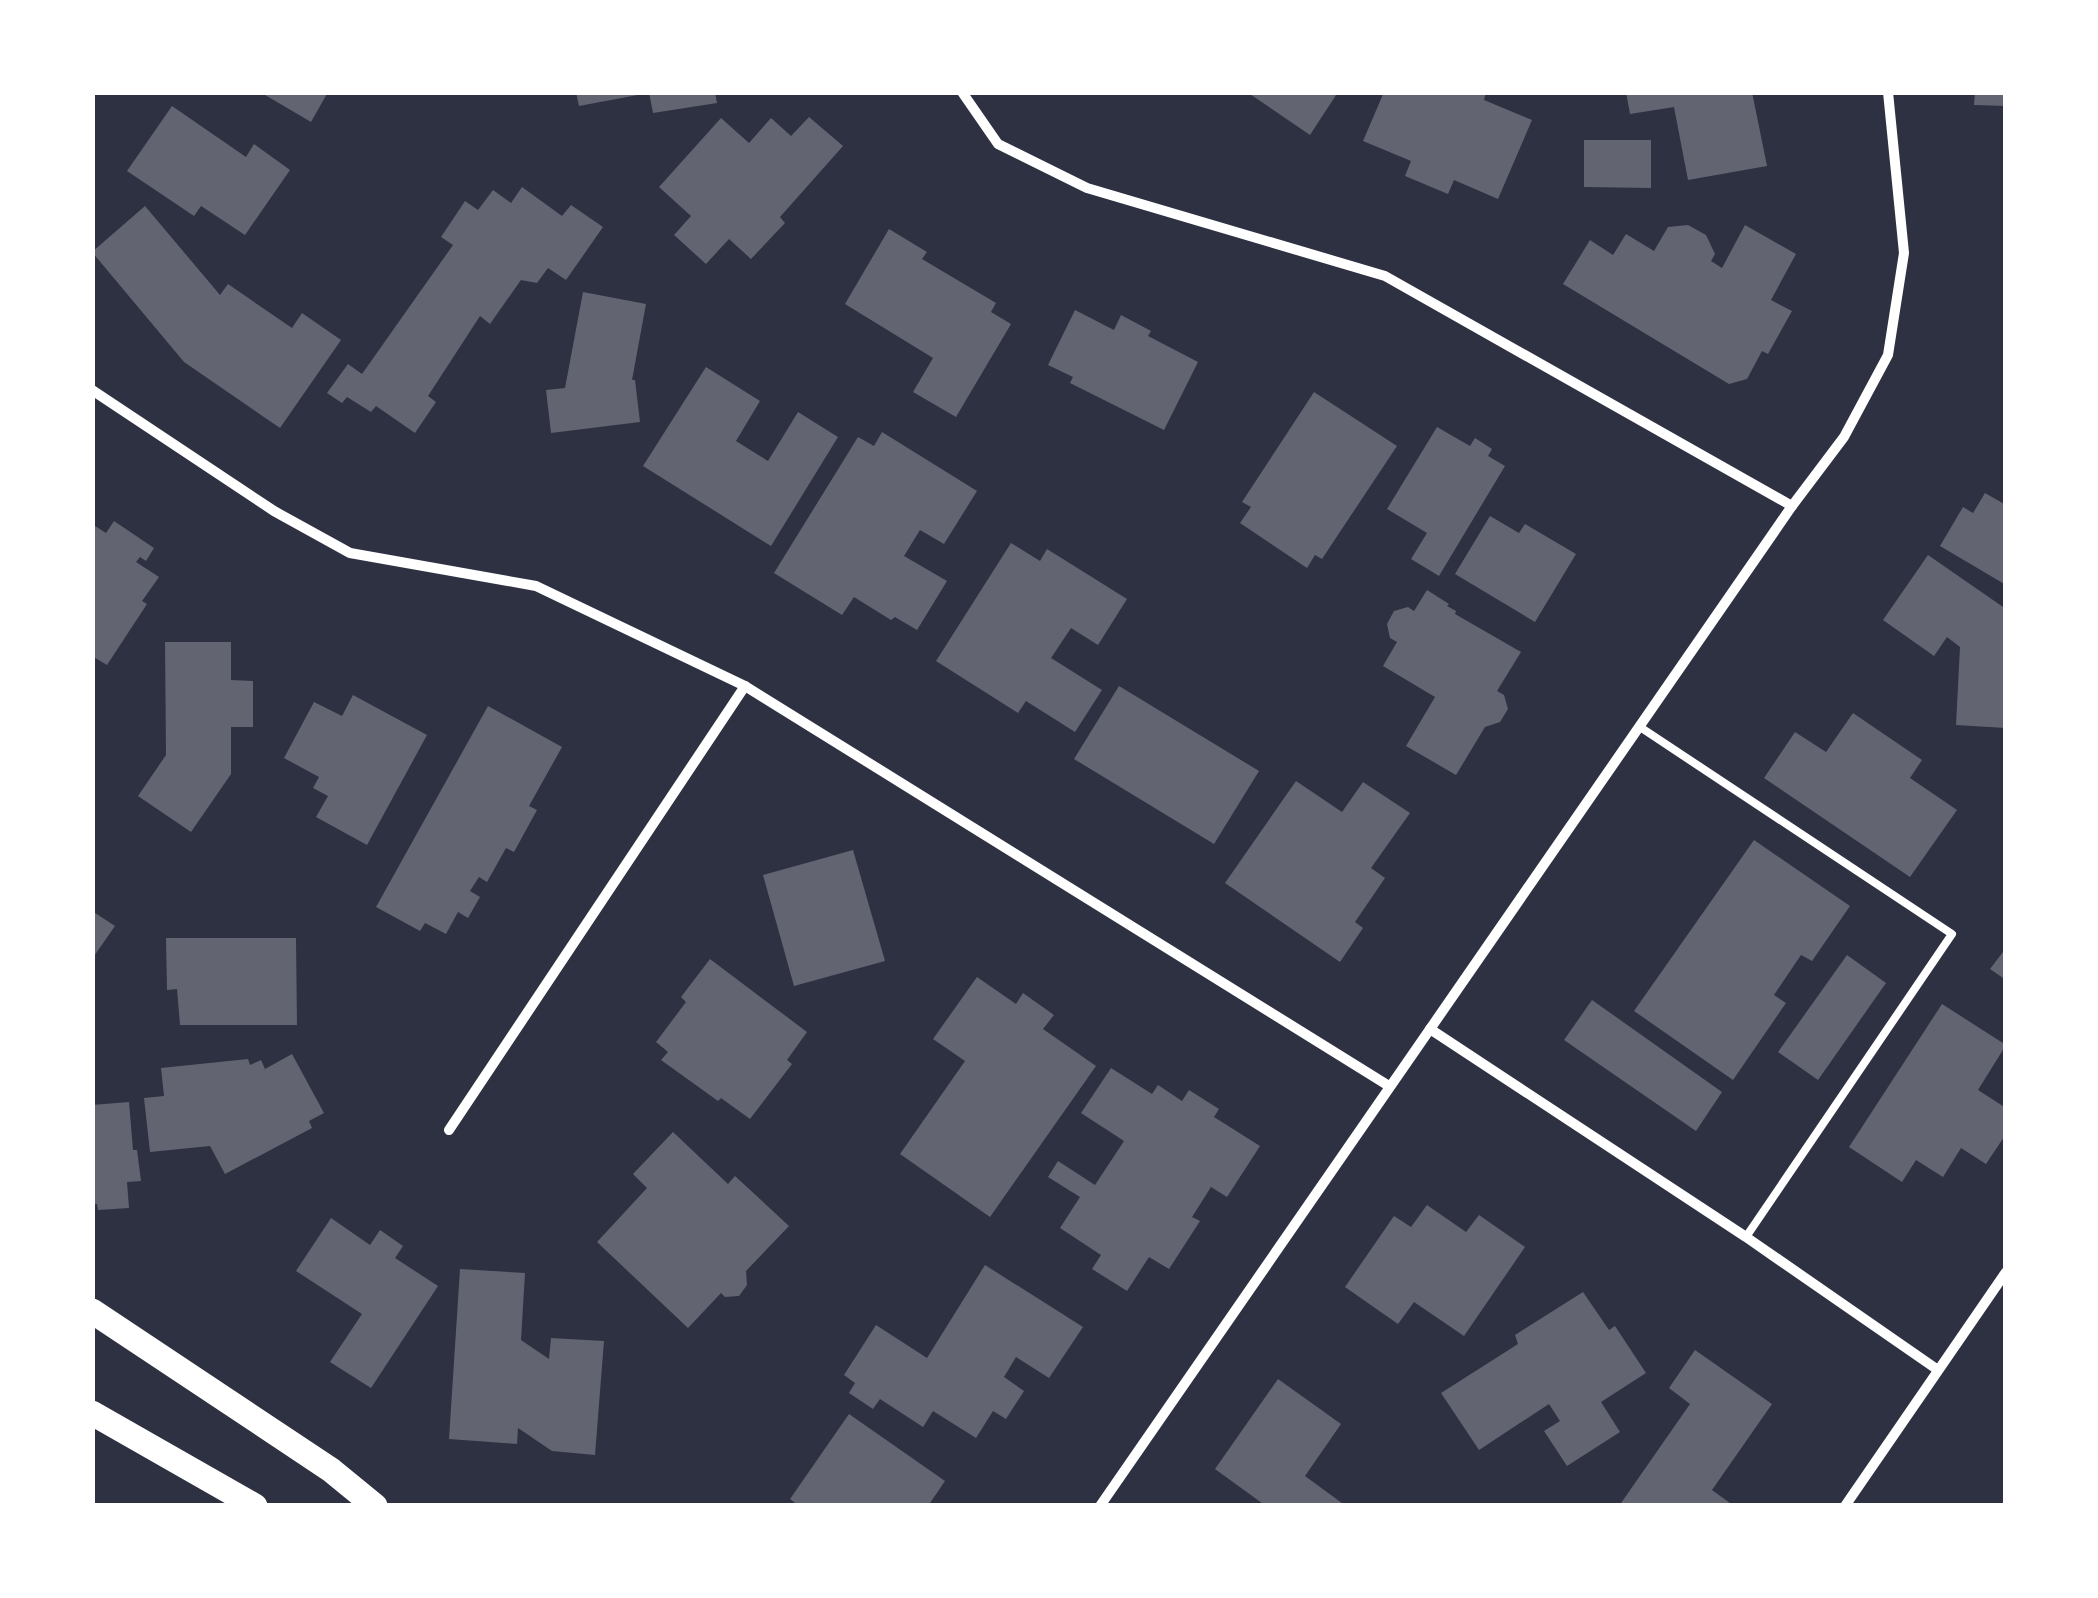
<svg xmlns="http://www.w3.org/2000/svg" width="2098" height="1598" viewBox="0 0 2098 1598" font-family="Barlow,sans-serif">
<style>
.building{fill:#626471}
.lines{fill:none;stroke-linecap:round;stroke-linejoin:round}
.service{stroke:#fff;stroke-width:8}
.minor{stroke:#fff;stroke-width:10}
.primary{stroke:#fff;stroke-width:25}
</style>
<rect width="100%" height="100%" fill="#2d3142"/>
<!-- building -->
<g class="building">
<polygon points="260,92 328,92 311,122"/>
<polygon points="576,92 642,92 643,94 579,106"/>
<polygon points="649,92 715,92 717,103 653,113"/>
<polygon points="1247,92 1338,92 1310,135"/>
<polygon points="1384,92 1486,92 1484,100 1532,120 1498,199 1454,180 1448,194 1405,176 1411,161 1363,141"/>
<polygon points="1626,92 1752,92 1767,166 1688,180 1674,107 1630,114"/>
<polygon points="1975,92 2006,92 2006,106 1974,105"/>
<polygon points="172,106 246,157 254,144 290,170 245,235 201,206 194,216 127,171"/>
<polygon points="809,117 843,146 780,217 785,223 751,259 729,239 706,264 674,235 691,216 659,187 721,118 749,143 771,118 791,136"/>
<polygon points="1584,140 1651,140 1651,188 1584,187"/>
<polygon points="522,187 562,216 571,205 603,227 566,280 548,268 537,283 521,280 490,324 480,316 428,396 436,402 415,433 376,406 371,412 347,397 342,403 327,393 348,364 362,374 453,245 441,237 465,201 478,210 493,190 511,203"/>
<polygon points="145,206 220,295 228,284 292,328 302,313 341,340 280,428 184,362 92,252"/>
<polygon points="1688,225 1706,235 1715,254 1711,261 1722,268 1745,225 1796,254 1771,300 1792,311 1768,354 1762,351 1747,379 1729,384 1563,284 1590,240 1613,255 1626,234 1654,251 1668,227"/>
<polygon points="889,229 927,252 922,259 996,303 991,312 1011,324 956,417 913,392 933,358 845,304"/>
<polygon points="583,292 646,304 632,380 635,380 640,422 551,433 546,390 565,388"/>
<polygon points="1075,310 1114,330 1121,315 1151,331 1148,336 1198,362 1164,430 1070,383 1073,377 1048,365"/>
<polygon points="706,367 760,401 736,441 768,461 798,412 838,437 771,546 643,466"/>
<polygon points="1314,392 1397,446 1322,559 1315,555 1307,568 1240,523 1251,507 1242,502"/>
<polygon points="1437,427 1470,446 1475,438 1492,449 1488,456 1505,466 1439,576 1411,559 1427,533 1387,509"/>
<polygon points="882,432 977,491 944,544 920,530 904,556 947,581 917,630 895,617 891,620 854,597 842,615 774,573 858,437 874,446"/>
<polygon points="1985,493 2006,505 2006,585 1940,546 1963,507 1973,513"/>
<polygon points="1490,516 1519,533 1525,524 1576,554 1535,622 1455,574"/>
<polygon points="114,521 154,548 146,561 140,557 136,562 159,577 142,601 147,604 107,665 92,656 92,524 106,533"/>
<polygon points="1011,543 1040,561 1047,549 1127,599 1098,645 1071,628 1051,658 1102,690 1075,732 1026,701 1018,713 936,661"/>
<polygon points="1928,555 2006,609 2006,728 1956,725 1960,647 1947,637 1934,656 1883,620"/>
<polygon points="1427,590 1449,604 1447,606 1456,611 1455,614 1521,652 1497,691 1504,695 1508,709 1500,722 1485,727 1456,775 1406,746 1435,697 1383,666 1397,642 1390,638 1387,624 1394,611 1408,607 1414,611"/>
<polygon points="165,642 231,642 231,680 253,681 253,727 231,727 231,774 191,832 138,796 166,755"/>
<polygon points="1119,686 1259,771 1214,844 1074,759"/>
<polygon points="353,695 427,735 367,845 316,817 328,796 313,788 319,777 284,758 314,702 342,716"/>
<polygon points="488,706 562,747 529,806 537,810 514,852 506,848 487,882 479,877 470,891 480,897 468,918 458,912 446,934 425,923 420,931 376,907"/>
<polygon points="1853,713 1922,760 1910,778 1957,810 1910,877 1764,778 1795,732 1826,752"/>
<polygon points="1296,781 1342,812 1363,782 1410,813 1371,868 1385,878 1355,922 1363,928 1340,962 1225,883"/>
<polygon points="1754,840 1850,906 1812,961 1801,955 1774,995 1786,1003 1733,1080 1634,1011"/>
<polygon points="853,850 885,961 794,986 763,875"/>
<polygon points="92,911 115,926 92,959"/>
<polygon points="166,938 296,938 297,1025 180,1025 177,989 167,990"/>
<polygon points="2006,948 2006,980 1990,969"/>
<polygon points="1847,955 1886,983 1818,1080 1778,1052"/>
<polygon points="710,959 807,1032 787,1060 792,1064 750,1119 721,1098 718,1101 661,1060 668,1052 656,1042 686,1002 681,997"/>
<polygon points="977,977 1016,1004 1023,993 1054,1015 1043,1029 1096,1066 990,1217 900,1154 965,1061 933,1039"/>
<polygon points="1592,1000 1722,1092 1696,1131 1564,1040"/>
<polygon points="1942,1004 2006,1045 1978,1090 2006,1108 2006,1134 1986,1164 1961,1148 1943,1177 1916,1160 1902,1182 1849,1147"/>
<polygon points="292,1054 324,1113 309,1121 312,1128 225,1174 210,1146 150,1152 144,1098 164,1096 161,1068 248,1059 250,1065 261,1060 265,1069"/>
<polygon points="1111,1068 1152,1094 1158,1085 1182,1101 1189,1090 1219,1109 1214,1117 1260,1146 1227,1197 1211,1187 1192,1217 1200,1221 1169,1269 1149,1257 1127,1291 1092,1269 1101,1255 1060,1228 1080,1197 1048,1177 1058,1161 1095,1185 1124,1141 1081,1113"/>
<polygon points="129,1102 133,1150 137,1150 141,1181 127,1182 129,1208 98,1210 97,1204 92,1204 92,1105"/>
<polygon points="673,1132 728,1184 735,1176 789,1226 746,1271 747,1285 739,1296 725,1297 721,1293 688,1328 597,1242 647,1188 633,1174"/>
<polygon points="1427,1205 1466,1232 1479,1215 1525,1247 1464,1336 1414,1302 1398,1324 1345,1287 1394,1216 1411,1227"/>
<polygon points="331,1218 370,1245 380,1230 403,1246 395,1258 438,1286 371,1388 330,1362 362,1314 296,1271"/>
<polygon points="985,1265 1083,1327 1049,1378 1016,1357 1004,1377 1024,1391 1006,1419 993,1411 976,1438 933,1411 923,1427 880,1399 873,1409 849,1393 855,1383 844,1375 876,1325 927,1358"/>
<polygon points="460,1269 525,1273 521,1340 549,1359 551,1338 604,1341 595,1455 552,1451 518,1428 517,1444 449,1439"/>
<polygon points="1583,1292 1609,1330 1615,1326 1646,1373 1601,1402 1620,1432 1567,1466 1544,1431 1560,1421 1549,1404 1479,1450 1441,1393 1518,1344 1515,1335"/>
<polygon points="1695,1350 1772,1404 1712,1490 1734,1506 1619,1506 1690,1404 1669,1388"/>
<polygon points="1278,1379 1341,1424 1305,1476 1346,1506 1266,1506 1215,1469"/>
<polygon points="849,1414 945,1481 928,1506 799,1506 790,1499"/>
</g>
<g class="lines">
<!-- service -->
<polyline class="service" points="1640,727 1952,934 1746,1237"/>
<!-- minor -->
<g class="minor">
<polyline points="962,92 998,144 1087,188 1385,276 1792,506"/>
<polyline points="92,390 274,511 350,553 536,586 745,686 1389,1086"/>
<polyline points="1430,1029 1746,1237 1938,1370"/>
<polyline points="449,1130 745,686"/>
<polyline points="1100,1506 1792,506 1844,437 1888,355 1904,253 1888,92"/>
<polyline points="1845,1506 2006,1272"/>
</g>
<!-- primary -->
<g class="primary">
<polyline points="92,1311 331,1470 375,1506"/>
<polyline points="92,1413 255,1506"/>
</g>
</g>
<!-- border -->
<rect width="2098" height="1598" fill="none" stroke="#ffffff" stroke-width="190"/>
</svg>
